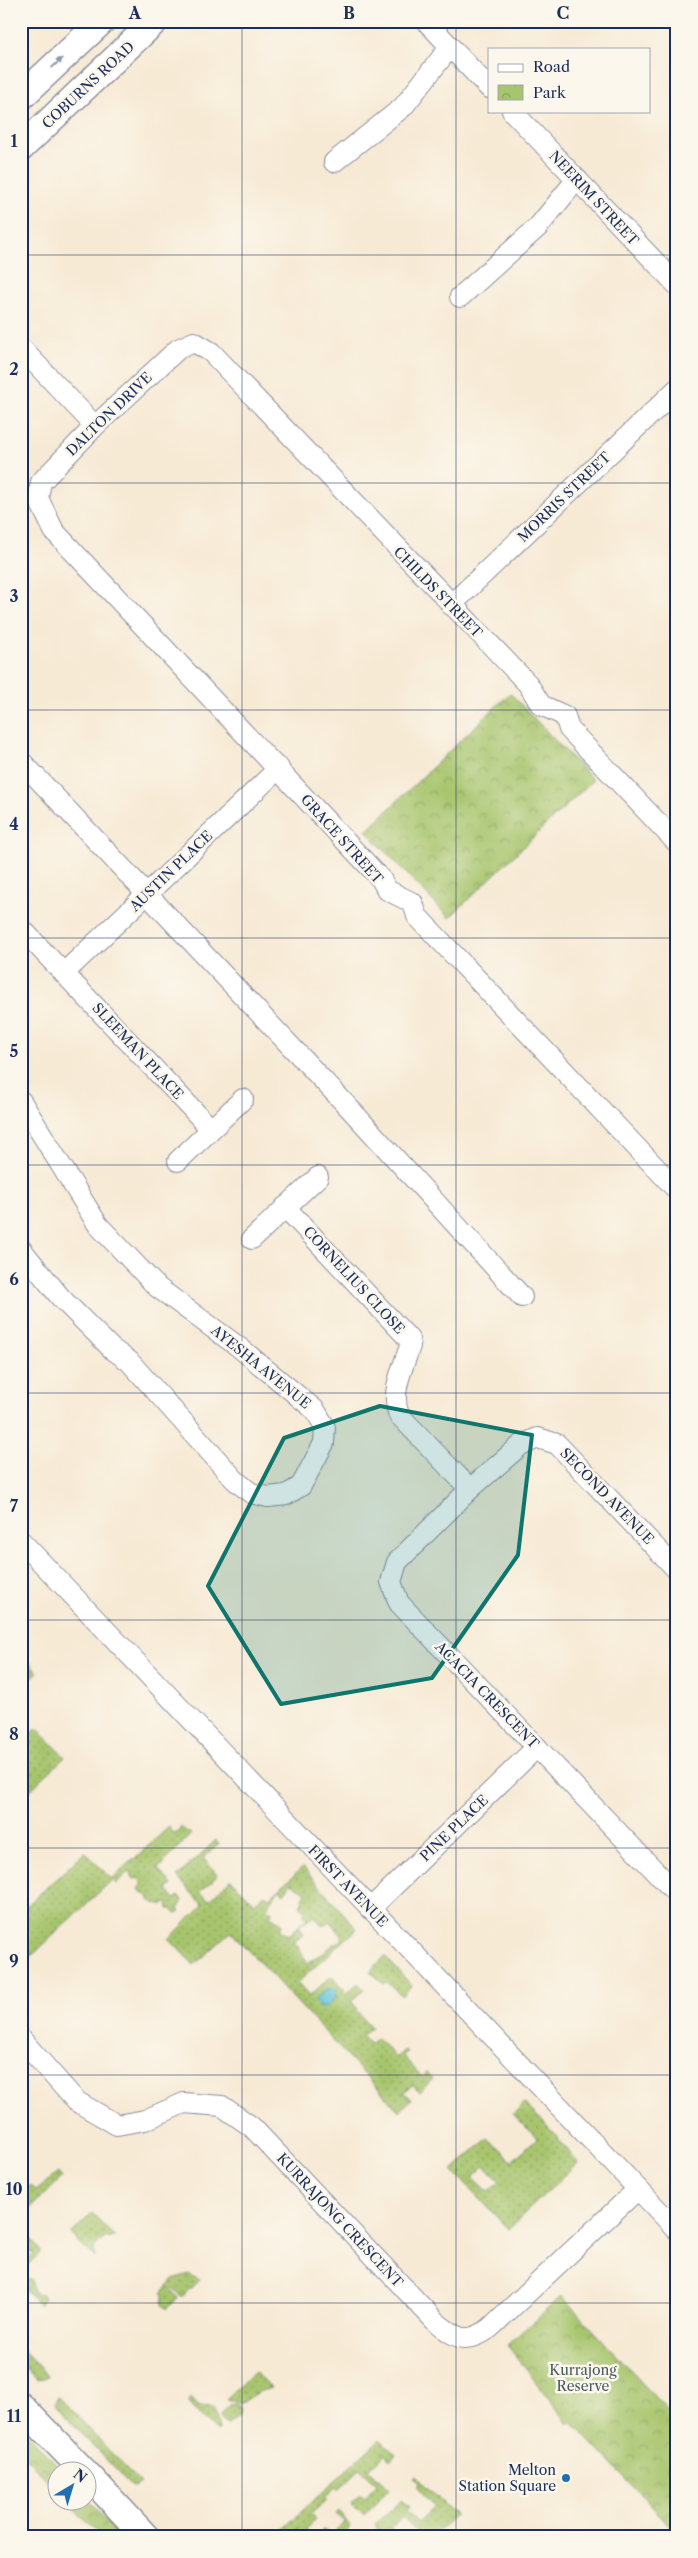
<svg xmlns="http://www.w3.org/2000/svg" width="698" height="2558" viewBox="0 0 698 2558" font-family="'Libre Caslon Text',serif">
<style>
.grass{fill:url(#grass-dots);stroke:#617a66;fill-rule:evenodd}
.park{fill:url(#park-crowns);stroke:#617a66}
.water{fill:#5cc4d9;stroke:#3c7a9c}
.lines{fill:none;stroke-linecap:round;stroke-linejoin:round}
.minor-casing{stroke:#898c9a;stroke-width:22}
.tertiary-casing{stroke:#898c9a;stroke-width:29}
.minor{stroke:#fff;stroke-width:20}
.tertiary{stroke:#fff;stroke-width:26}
.oneway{fill:#8d97ae}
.marked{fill:#0f766e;fill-opacity:0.2;stroke:#0f766e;stroke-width:4;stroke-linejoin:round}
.grid{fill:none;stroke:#1b2f5e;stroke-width:1;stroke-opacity:0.55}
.poi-dot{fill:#1f6fb2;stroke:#fbf7ec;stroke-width:2}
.labels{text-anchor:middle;stroke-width:5;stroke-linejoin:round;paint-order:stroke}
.street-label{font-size:14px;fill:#1b2f5e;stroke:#fbf7ec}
.park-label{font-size:14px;fill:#455c62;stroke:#fbf7ec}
.poi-label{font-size:14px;fill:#1b2f5e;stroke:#fbf7ec;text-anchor:end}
.neatline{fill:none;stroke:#1b2f5e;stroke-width:2}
.grid-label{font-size:16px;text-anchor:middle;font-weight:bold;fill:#1b2f5e}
</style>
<defs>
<pattern id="grass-dots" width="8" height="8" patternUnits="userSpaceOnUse" patternTransform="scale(1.25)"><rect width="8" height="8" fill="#a7c56d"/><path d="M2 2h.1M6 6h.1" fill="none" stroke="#87a05d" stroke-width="1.8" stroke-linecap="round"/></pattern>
<pattern id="park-crowns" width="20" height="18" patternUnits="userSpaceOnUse" patternTransform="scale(1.25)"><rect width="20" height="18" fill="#a7c56d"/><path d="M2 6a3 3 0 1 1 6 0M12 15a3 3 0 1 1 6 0" fill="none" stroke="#87a05d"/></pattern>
</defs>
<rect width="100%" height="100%" fill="#fbf7ec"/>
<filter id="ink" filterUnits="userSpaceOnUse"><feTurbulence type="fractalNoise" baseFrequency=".02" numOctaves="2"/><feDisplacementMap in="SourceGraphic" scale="10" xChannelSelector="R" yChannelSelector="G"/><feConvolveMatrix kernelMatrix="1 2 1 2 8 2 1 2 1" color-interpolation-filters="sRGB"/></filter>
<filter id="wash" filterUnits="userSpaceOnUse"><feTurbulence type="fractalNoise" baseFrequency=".0096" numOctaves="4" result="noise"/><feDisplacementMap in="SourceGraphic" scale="20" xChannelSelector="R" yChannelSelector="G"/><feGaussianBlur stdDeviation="1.12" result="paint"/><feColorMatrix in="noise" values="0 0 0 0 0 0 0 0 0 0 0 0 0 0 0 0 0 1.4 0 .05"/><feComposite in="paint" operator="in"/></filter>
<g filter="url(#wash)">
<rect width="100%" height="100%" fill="#f7ead5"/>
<!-- grass -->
<g class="grass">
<polygon points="22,1655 38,1672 21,1688 21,1656"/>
<polygon points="37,1728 65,1757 21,1799 21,1743"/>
<polygon points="169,1827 174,1834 179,1831 180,1827 191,1834 158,1869 172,1885 167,1890 174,1899 179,1896 183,1901 178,1909 180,1912 176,1914 172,1909 169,1909 168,1902 162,1906 159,1903 154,1904 150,1900 150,1897 138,1889 142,1883 138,1878 134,1879 129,1871 116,1884 112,1880 21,1966 21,1911 85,1852 112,1879"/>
<path d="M 216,1840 L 219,1844 L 203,1858 L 218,1875 L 200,1892 L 209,1900 L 231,1879 L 254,1903 L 265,1894 L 269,1898 L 303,1867 L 357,1929 L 297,1983 L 309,1996 L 332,1976 L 347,1993 L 358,1983 L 364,1989 L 351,2001 L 357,2008 L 356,2010 L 371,2027 L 362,2036 L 370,2044 L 377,2038 L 396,2057 L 405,2050 L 407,2052 L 403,2056 L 422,2077 L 427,2073 L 433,2079 L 420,2092 L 413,2085 L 404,2092 L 411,2100 L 399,2111 L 231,1932 L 194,1965 L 169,1939 L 203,1905 L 177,1877 ZM 291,1883 L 306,1892 L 300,1906 L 306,1910 L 303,1914 L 307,1918 L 289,1935 L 280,1931 L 282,1923 L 270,1916 L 272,1912 L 266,1908 L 279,1889 L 284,1893 ZM 315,1916 L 322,1926 L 331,1921 L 343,1938 L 308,1963 L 294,1941 L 303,1934 L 299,1925 Z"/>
<polygon points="385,1956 412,1986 402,1996 387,1982 384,1984 370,1971"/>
<path d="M 524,2103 L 552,2131 L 578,2163 L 508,2229 L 453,2170 L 488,2138 L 512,2161 L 537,2138 L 513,2114 ZM 484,2166 L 500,2181 L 489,2192 L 473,2177 Z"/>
<polygon points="58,2173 62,2178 21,2217 21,2194 31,2185 36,2190"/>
<polygon points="92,2213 115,2237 105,2238 94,2247 95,2258 71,2234"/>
<polygon points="21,2227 41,2252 21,2272 21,2266 34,2252 27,2251 21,2245"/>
<polygon points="189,2274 199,2280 182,2297 172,2288 170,2289 178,2298 167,2309 163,2305 163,2295 161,2293 173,2279"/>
<polygon points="28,2278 32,2280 32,2290 38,2295 41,2293 44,2298 39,2305 22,2287"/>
<polygon points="21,2348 48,2376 37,2380 21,2363"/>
<polygon points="255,2372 271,2388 258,2392 242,2403 226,2399"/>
<polygon points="58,2396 141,2484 133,2488 54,2404"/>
<polygon points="191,2398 198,2406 214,2407 219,2429 216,2431 187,2402"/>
<polygon points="236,2404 240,2407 239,2415 228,2424 223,2422 220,2416 230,2405"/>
<polygon points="380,2439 396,2455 390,2460 385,2454 369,2469 389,2489 364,2516 353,2505 352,2502 361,2494 365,2497 377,2484 360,2469 339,2489 336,2486 325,2498 327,2500 311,2515 315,2520 306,2529 312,2536 315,2533 318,2536 324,2529 331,2536 345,2522 336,2514 339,2511 350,2526 343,2537 304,2537 297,2529 288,2537 274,2537"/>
<polygon points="416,2476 455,2515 431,2537 414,2537 418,2532 402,2517 391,2529 393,2531 388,2537 384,2537 375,2524 401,2500 409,2507 406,2511 418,2522 435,2506 417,2487 419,2483 414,2478"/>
</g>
<!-- park -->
<g class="park">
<polygon points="510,693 593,780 449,918 366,831"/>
<polygon points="562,2296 677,2421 677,2533 571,2421 568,2423 507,2345"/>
<polygon points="21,2427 61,2470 58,2470 57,2491 21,2452"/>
<polygon points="88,2499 122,2537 101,2537 67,2501"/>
</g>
<!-- water -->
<path class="water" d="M 335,1988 L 337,1990 L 336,1997 L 326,2007 L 320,2008 L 315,2000 C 320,1994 327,1989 335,1988 Z"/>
</g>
<g filter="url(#ink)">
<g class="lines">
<!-- minor casing -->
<g class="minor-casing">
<g id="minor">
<polyline points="426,21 489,88"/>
<polyline points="512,111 677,285"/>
<polyline points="334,162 403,107 450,47"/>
<polyline points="460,297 538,227 577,179"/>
<polyline points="21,348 95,426"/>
<polyline points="451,605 677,389"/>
<polyline points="21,761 352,1111 522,1297"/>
<polyline points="677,843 569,729 565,716 541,705 528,684 211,352 194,342 178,349 95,426 41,482 38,498 54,531 381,879 387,890 413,903 417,916 677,1190"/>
<polyline points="21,928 211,1129"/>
<polyline points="64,973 279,768"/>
<polyline points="21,1101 98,1225 157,1287 240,1348 315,1410 325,1427 324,1443 301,1486 286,1495 268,1497 251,1493 235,1480 129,1361 112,1349 61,1298 21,1249"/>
<polyline points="178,1161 243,1099"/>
<path d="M 285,1207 L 409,1339 L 410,1346 C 403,1368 390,1392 399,1415 L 470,1489 L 521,1445 L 538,1438 L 557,1444 L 677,1570"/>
<polyline points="252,1239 318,1177"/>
<polyline points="470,1489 397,1562 391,1582 399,1603 677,1894"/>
<polyline points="21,1541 677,2230"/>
<polyline points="370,1909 537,1747"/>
<path d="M 21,2039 L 76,2101 L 117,2125 L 145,2120 L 184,2103 L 222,2106 L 252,2127 L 436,2322 C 457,2339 467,2345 490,2328 L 638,2189"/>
</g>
</g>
<!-- tertiary casing -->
<g class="tertiary-casing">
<g id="tertiary">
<polyline points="21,97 102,21"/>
<polyline points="21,148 155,21"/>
<polyline points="21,2406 83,2470"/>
<polyline points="88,2475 146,2537"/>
</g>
</g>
<!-- minor -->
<use href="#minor" class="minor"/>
<!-- tertiary -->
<use href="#tertiary" class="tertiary"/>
</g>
<!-- one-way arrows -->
<defs><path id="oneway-solid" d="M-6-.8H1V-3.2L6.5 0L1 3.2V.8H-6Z" transform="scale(1.25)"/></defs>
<use class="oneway" href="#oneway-solid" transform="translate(57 63) rotate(-43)"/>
</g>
<!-- marked area -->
<path class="marked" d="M 380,1406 L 532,1435 L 518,1555 L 432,1678 L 281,1704 L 208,1586 L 284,1438 Z"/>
<!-- grid -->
<path class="grid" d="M 242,21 L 242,2537M 456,21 L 456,2537M 21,255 L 677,255M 21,483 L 677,483M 21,710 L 677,710M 21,938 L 677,938M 21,1165 L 677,1165M 21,1393 L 677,1393M 21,1620 L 677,1620M 21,1848 L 677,1848M 21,2075 L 677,2075M 21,2303 L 677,2303"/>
<!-- markers -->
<circle class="poi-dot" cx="566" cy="2478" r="5"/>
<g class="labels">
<!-- street labels -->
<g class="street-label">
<text transform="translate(88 85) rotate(-43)" y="5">COBURNS ROAD</text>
<text transform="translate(594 198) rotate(47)" y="5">NEERIM STREET</text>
<text transform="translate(109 414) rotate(-44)" y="5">DALTON DRIVE</text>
<text transform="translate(564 497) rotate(-44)" y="5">MORRIS STREET</text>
<text transform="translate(438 592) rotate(46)" y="5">CHILDS STREET</text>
<text transform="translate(342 839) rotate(48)" y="5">GRACE STREET</text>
<text transform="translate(171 871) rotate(-44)" y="5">AUSTIN PLACE</text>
<text transform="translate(138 1051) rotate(47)" y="5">SLEEMAN PLACE</text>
<text transform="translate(354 1280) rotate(47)" y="5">CORNELIUS CLOSE</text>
<text transform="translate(261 1367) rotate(39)" y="5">AYESHA AVENUE</text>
<text transform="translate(607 1496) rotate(46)" y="5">SECOND AVENUE</text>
<text transform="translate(487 1695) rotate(46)" y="5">ACACIA CRESCENT</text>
<text transform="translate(454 1828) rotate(-44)" y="5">PINE PLACE</text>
<text transform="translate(348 1886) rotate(46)" y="5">FIRST AVENUE</text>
<text transform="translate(340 2220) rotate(47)" y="5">KURRAJONG CRESCENT</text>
</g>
<!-- park labels -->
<g class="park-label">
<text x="583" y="2375">Kurrajong<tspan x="583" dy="16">Reserve</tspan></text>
</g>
<!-- poi labels -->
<g class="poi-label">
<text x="556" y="2475">Melton<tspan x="556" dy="16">Station Square</tspan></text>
</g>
</g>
<!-- margin -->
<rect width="698" height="2558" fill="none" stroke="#fbf7ec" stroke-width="55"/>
<!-- legend -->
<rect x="488" y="48" width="162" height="65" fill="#fbf7ec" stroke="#a1a7b3"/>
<rect x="498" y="64" width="25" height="8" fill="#ffffff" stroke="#a1a7b3"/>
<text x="533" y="72" font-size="15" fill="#1b2f5e">Road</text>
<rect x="498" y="85" width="25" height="15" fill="url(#park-crowns)" stroke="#a1a7b3"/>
<text x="533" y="98" font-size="15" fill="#1b2f5e">Park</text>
<!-- north arrow -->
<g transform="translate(72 2486) rotate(38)"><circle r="24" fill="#fbf7ec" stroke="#a1a7b3"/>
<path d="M0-4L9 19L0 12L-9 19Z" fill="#1f6fb2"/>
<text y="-8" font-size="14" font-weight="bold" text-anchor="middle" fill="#1b2f5e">N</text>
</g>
<rect x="28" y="28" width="642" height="2502" class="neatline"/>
<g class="grid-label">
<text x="135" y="19">A</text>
<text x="349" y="19">B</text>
<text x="563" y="19">C</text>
<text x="14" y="147">1</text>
<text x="14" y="375">2</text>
<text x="14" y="602">3</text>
<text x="14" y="830">4</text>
<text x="14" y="1057">5</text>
<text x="14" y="1285">6</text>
<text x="14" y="1512">7</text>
<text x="14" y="1740">8</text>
<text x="14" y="1967">9</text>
<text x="14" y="2195">10</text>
<text x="14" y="2422">11</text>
</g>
</svg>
